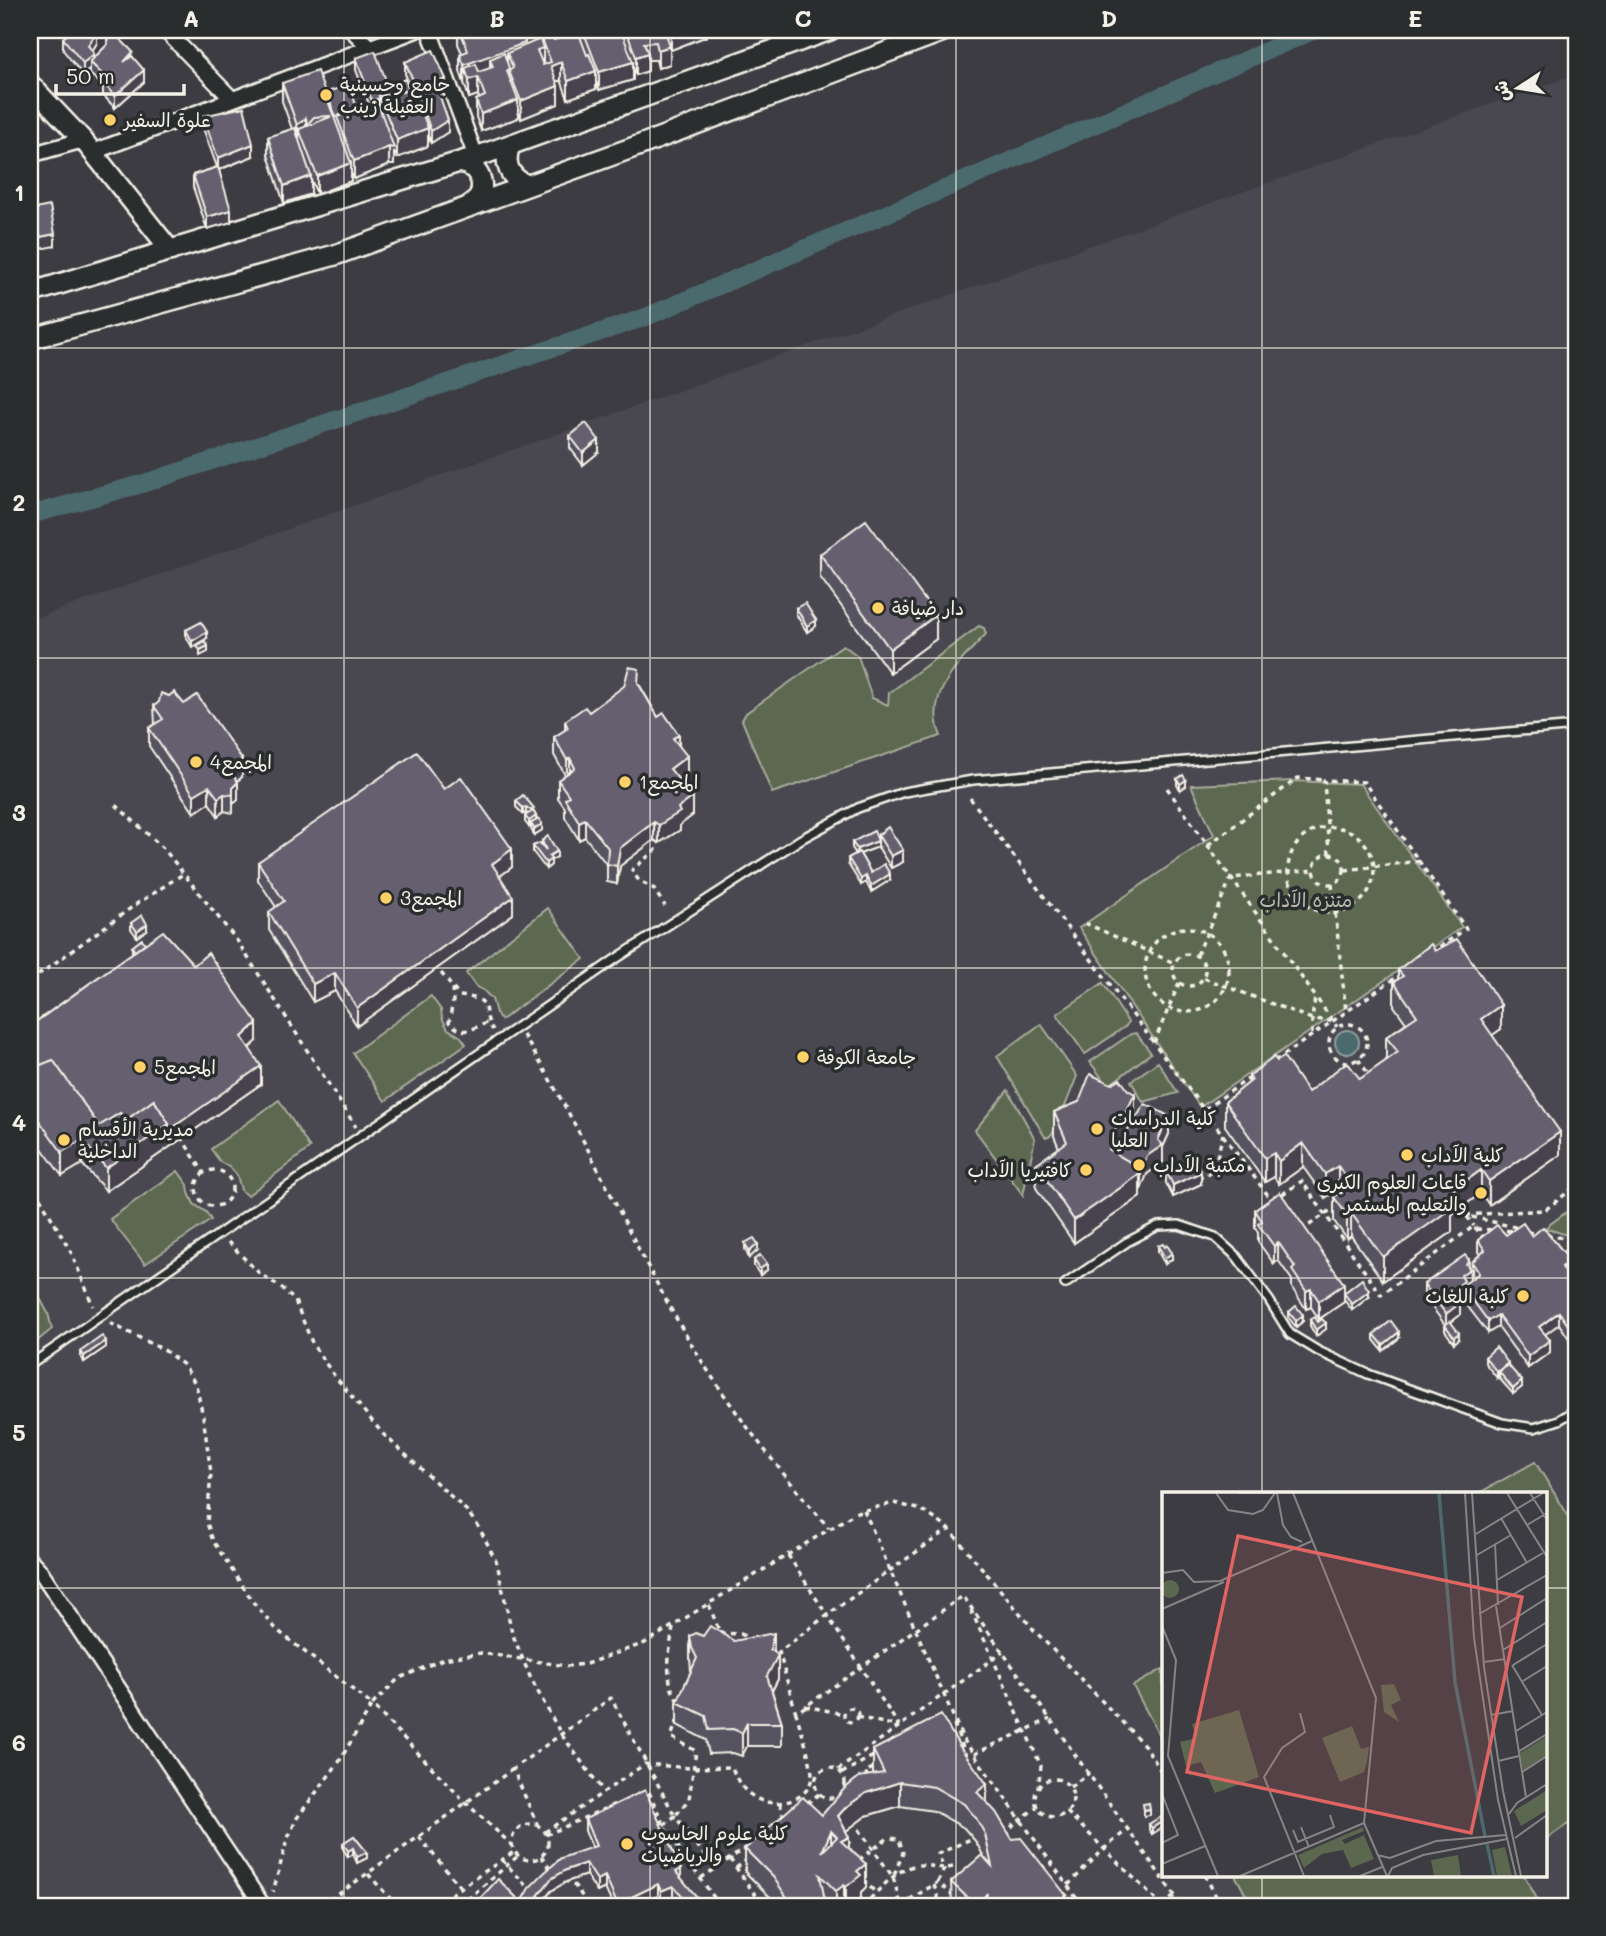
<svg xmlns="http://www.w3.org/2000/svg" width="1606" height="1936" viewBox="0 0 1606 1936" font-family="Mali,'Playpen Sans Arabic',sans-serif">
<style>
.built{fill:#484650;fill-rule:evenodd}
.green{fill:#5b674f;stroke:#a8ac9c;stroke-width:2}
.water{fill:#4c6a6e;stroke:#8fa09f;stroke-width:2}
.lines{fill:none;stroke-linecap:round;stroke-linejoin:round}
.canal{stroke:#4c6a6e;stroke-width:18}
.service-casing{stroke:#f4f1e8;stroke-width:12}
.minor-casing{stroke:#f4f1e8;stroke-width:19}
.tertiary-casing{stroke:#f4f1e8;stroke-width:23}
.secondary-casing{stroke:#f4f1e8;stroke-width:24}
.path{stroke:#f4f1e8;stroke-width:3.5;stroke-dasharray:5 5;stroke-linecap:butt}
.service{stroke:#2a2d2e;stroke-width:7}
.minor{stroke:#2a2d2e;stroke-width:14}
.tertiary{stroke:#2a2d2e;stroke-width:18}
.secondary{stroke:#2a2d2e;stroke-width:19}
.wall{fill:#575260;stroke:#f4f1e8;stroke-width:2}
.shaded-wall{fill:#47424e;stroke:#f4f1e8;stroke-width:2}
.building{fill:#655f70;stroke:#f4f1e8;stroke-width:2;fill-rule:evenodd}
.grid{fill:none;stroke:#f4f1e8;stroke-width:2;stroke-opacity:0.55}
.poi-dot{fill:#ffd166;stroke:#2a2d2e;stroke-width:2.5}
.labels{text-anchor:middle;stroke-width:7;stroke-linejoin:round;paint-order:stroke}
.poi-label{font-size:19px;fill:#f4f1e8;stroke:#2a2d2e;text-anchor:start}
.park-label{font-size:19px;fill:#b7baab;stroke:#2a2d2e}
.inset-river{fill:none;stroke:#4c6a6e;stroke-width:3.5}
.inset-road{fill:none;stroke:#868484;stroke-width:2}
.view{fill:#df6462;fill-opacity:0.15;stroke:#df6462;stroke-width:3.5}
.inset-edge{fill:none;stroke:#f4f1e8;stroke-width:3.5}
.neatline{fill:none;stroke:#f4f1e8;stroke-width:2.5}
.grid-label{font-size:23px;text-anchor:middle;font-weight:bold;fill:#f4f1e8}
</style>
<rect width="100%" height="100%" fill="#3c3c42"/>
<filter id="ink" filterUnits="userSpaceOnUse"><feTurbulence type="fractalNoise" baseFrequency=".0143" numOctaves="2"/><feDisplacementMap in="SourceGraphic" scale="14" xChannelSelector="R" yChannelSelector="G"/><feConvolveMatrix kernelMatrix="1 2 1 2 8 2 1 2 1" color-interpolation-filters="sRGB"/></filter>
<g filter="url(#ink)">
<!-- built -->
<path class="built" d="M 1576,74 L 1576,1906 L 30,1906 L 30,620 ZM 1163,1493 L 1545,1493 L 1545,1875 L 1163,1875 Z"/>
<!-- green -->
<g class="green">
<path d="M 979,626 L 984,628 L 986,634 C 960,662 923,695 941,736 L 772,793 L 742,720 L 746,713 L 843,645 L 858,656 L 872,698 L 888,705 L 889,693 Z"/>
<polygon points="1293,781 1360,784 1462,927 1200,1107 1079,928 1214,835 1191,785"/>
<polygon points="548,908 584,959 501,1020 496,1013 492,999 483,990 476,987 466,973"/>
<polygon points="1103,983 1128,1022 1126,1026 1085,1054 1057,1014"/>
<polygon points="431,996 441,1010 442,1018 448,1029 461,1037 466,1044 385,1101 353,1053"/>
<polygon points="1041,1024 1077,1076 1056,1129 1049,1137 1045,1137 997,1056"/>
<polygon points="1136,1033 1151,1053 1108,1086 1090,1062 1131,1034"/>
<polygon points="1158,1062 1178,1093 1143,1102 1131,1081"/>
<polygon points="1008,1090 1035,1139 1023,1195 975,1130"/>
<polygon points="279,1100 310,1148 247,1196 241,1190 237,1175 229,1166 221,1163 211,1149"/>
<polygon points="178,1171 188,1185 189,1193 194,1204 206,1212 211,1220 145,1264 110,1219"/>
<polygon points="1576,1205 1576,1238 1545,1228"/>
<polygon points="30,1280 48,1313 52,1329 30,1347"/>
<polygon points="1535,1462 1576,1528 1576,1818 1545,1840 1545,1493 1479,1493"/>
<polygon points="1163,1669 1163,1742 1133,1686"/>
<polygon points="1235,1875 1524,1875 1541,1906 1252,1906"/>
</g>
<!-- water -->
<circle class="water" cx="1347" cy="1042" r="12"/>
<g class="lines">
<!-- canal -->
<polyline class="canal" points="30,515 145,483 646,317 1315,30"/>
<!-- service casing -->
<g class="service-casing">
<g id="service">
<polyline points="1065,1284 1127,1242 1158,1226 1179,1225 1215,1237 1237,1257 1269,1300 1290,1334 1318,1351 1368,1374 1502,1423 1534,1428 1559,1420 1576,1410"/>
<polyline points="30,1365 614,960 801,839 858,808 904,792 973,780 1576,726"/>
</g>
</g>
<!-- minor casing -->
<g class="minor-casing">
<g id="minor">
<polyline points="165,30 232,99"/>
<polyline points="352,30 369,47"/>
<polyline points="429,30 476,157"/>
<polyline points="93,152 416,30"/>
<polyline points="30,155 83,140"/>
<polyline points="30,1560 41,1572 263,1906"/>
</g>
</g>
<!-- tertiary casing -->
<g class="tertiary-casing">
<polyline id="tertiary" points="30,84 83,140 171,251"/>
</g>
<!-- secondary casing -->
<g class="secondary-casing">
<g id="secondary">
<path d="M 510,146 C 503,163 509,178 527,185"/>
<path d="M 461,162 C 483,168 490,193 469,206"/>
<polyline points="30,293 476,157 830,30"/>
<polyline points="30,339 335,255 643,144 946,30"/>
</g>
</g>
<!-- path -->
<g class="path">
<polyline points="1167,788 1337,1027"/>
<polyline points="970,798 1154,1043"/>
<polyline points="116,805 164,849 238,942 356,1127"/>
<circle cx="1331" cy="870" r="43"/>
<polyline points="1208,845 1298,778 1324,780"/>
<polyline points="657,849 632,870 639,881 653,888 665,906"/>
<polyline points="1329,854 1324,780 1364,782 1466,929 1433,951"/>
<circle cx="1329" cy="869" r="15"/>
<polyline points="1345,870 1420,861"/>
<polyline points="1332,884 1346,1012"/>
<polyline points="1085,923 1174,963"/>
<circle cx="1187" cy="970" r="42"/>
<circle cx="1189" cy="970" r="16"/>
<polyline points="1197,955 1231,878 1314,870"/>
<path d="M 435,965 L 459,996 C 497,999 478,1008 493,1030"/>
<polyline points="1204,978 1312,1019 1315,997"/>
<polyline points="30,981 135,905 183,874"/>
<polyline points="1179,983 1154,1043 1267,1194 1278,1197 1302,1181 1381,1295 1474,1226 1485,1240"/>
<path d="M 452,989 L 453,1001 L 449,1022 C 463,1037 472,1029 488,1022"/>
<circle cx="1348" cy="1043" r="19"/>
<polyline points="1312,1034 1312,1019 1331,1021"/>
<path d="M 523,1035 C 590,1140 636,1257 703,1363 C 740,1421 784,1476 829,1528"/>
<polyline points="1358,1059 1370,1076"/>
<polyline points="1275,1061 1401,974"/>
<polyline points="1205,1109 1251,1077"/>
<polyline points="181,1137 204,1173"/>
<circle cx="214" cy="1188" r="18"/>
<polyline points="1198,1177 1207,1175 1215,1165 1223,1134"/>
<polyline points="30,1180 72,1254 93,1306"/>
<polyline points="1461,1208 1474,1226"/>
<polyline points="1466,1215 1545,1210 1576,1186"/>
<polyline points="1472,1217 1519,1228"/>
<polyline points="1476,1229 1516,1231"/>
<polyline points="1301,1231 1335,1207"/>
<polyline points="1527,1232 1576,1240"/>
<polyline points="228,1242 260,1274 282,1288 295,1301 313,1345 333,1374 383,1434 467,1511 480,1529 497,1563 512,1633 531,1679 561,1734 604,1792"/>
<polyline points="110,1323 164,1350 184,1365 196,1385 203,1416 211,1473 207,1523 213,1541 253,1602 277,1630 372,1705 339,1762 297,1818 287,1840 273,1892"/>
<polyline points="864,1510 963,1739 1082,1906"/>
<polyline points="788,1555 899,1726"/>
<polyline points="709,1605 720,1633 741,1634 751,1640"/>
<polyline points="971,1610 1041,1766 1038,1788"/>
<path d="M 673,1628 C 669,1653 663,1682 680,1704"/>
<polyline points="805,1706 844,1714"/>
<circle cx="851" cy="1715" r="7"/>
<polyline points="796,1713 779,1652 827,1615 949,1529"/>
<polyline points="857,1717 897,1726"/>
<polyline points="954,1724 966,1756"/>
<polyline points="974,1754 1050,1719"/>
<circle cx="830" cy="1783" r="15"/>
<polyline points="838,1770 1003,1652"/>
<polyline points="842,1773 877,1754"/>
<polyline points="868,1777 865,1772 875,1767"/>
<circle cx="1054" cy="1798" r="19"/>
<polyline points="1070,1787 1089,1773"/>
<polyline points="641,1793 648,1790 666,1830 720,1906"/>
<polyline points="984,1794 989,1790 984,1783"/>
<polyline points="780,1803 784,1818"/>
<polyline points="807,1803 819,1794"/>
<polyline points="1067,1812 1162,1906"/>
<polyline points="853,1821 893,1877 901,1905"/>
<circle cx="530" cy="1842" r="18"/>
<polyline points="664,1825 675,1816 715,1869"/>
<polyline points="538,1826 513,1769 611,1698 675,1816 689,1799 696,1751 671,1737 679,1716"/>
<path d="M 545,1832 L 645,1764 L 689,1768 L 732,1767 C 736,1779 742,1790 754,1797 C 773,1809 808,1803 812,1777 C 813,1765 800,1727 796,1713 L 963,1596 L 1182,1906"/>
<polyline points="546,1835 615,1804"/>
<polyline points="1006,1836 1013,1825 1037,1807"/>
<polyline points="419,1837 461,1888"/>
<polyline points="848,1839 852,1855"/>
<polyline points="513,1846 466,1803 372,1705 398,1679 443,1659 481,1653 567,1666 586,1664 645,1643 857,1512 894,1503 922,1510 949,1529 1034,1630 1145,1746 1163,1774"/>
<polyline points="541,1856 552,1872"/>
<polyline points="730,1859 763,1906"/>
<polyline points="502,1860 532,1891"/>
<polyline points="859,1860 888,1838 899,1839 903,1853 893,1877"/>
<polyline points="1035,1864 1039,1861 1048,1873"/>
<polyline points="736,1868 746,1860"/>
<polyline points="368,1874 397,1906"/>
<polyline points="1205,1875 1221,1906"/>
<polyline points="701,1878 753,1843"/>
<polyline points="564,1880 575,1886 589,1906"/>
<polyline points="863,1880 877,1894"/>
<polyline points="938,1882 944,1869 938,1854 975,1837"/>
<polyline points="934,1885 938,1898 936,1906"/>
<polyline points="1068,1885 1104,1849 1128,1829"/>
<polyline points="1064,1893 1077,1906"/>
<polyline points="901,1905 938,1882 953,1896"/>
<polyline points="1162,1905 1175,1896"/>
<polyline points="322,1906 513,1769"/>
<polyline points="434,1906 515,1851"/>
<polyline points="460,1906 519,1855"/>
<polyline points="749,1906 758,1900"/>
<path d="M 863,1906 C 878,1892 897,1866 920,1865 C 932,1865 941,1870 953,1867"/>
</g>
<!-- service -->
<use href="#service" class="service"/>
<!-- minor -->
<use href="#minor" class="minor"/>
<!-- tertiary -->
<use href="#tertiary" class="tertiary"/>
<!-- secondary -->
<use href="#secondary" class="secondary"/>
</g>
<!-- wall -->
<g class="wall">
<polygon points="458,30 707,30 707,36 671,50 670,46 670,64 658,68 656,60 648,60 648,71 636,75 633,67 633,80 599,90 596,81 596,89 568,99 561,80 557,82 558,104 521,119 518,111 518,118 481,131 476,117 476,100 479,98 478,95 469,98 460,71 460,54 462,53 458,44"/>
<polygon points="63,38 97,43 92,51 94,58 107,45 107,39 133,57 144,82 115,108 103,95 103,86 90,74 90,69 83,75 63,50"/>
<polygon points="356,58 391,94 391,86 409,90 412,90 405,74 405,62 446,91 438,94 448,132 431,143 428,136 428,146 397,158 394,151 394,165 389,165 354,179 351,173 351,181 317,194 311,180 311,194 284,203 268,155 268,137 292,129 282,101 282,83 327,97 327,92 357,109 369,104 356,70"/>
<polygon points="203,116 253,156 219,170 231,222 207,229 193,187 193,175 217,167 203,128"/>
<polygon points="570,436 599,452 583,465 570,448"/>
<polygon points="820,554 936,639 890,673 820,577"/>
<polygon points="796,608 816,626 807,632 796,614"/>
<polygon points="186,630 207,638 192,647 186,636"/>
<polygon points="639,684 658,717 679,745 687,774 679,780 693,815 680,825 680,830 659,843 654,840 620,866 617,884 607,882 607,865 585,837 579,840 565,817 565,808 558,798 558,780 565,775 554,755 554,737 565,730 565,721 589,712"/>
<polygon points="154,706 242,777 237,781 238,800 233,804 233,813 224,811 218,816 209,803 194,813 149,746 149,728 155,725"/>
<polygon points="1177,779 1186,786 1180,790 1177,785"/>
<polygon points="444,789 512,867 500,876 513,914 357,1026 335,991 313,1002 269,930 269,912 276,907 258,880 258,862"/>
<polygon points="516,801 534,812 542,830 534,835 531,829 531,825 529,827 525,822 525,816 528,814 526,813 523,814 516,807"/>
<polygon points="878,835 903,862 891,868 878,847"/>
<polygon points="542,841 557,857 551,860 551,865 546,869 533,852 533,846 542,845"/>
<polygon points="852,842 878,847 860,854 871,873 890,880 871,892 866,882 861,885 848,864 848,858 856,854 852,848"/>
<polygon points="131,923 147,930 137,937 131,929"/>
<polygon points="145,943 257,1041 249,1048 261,1084 106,1191 82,1164 62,1176 30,1132 30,1023 31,1025 132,953 132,947"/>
<polygon points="1435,951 1501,1029 1492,1035 1560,1155 1489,1205 1481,1193 1452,1215 1452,1232 1383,1281 1351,1236 1347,1239 1334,1221 1334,1197 1340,1193 1338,1190 1325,1198 1303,1167 1279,1184 1274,1177 1265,1182 1225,1126 1225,1102 1249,1083 1249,1076 1277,1061 1308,1092 1360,1079 1386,1061 1386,1037 1406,1023 1394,1006 1394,982 1398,979 1398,970"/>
<polygon points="1111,1084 1135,1118 1169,1134 1163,1147 1163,1162 1147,1174 1140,1190 1140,1197 1074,1243 1036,1188 1036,1164 1059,1148 1054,1136 1054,1112 1079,1102"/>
<polygon points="1166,1171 1201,1184 1173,1197 1166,1183"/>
<polygon points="1255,1210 1344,1293 1369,1297 1352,1310 1344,1300 1344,1302 1319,1319 1311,1307 1306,1309 1292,1288 1292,1280 1278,1260 1274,1264 1258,1242 1258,1233 1255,1227"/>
<polygon points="1506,1235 1532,1236 1570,1272 1567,1275 1576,1289 1570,1340 1559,1324 1545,1334 1550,1352 1528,1368 1498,1327 1488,1333 1462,1299 1462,1303 1460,1305 1460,1315 1451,1322 1459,1339 1454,1343 1445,1331 1445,1325 1424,1296 1424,1284 1469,1268 1470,1280 1474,1277 1472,1274 1472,1262 1480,1255 1478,1252 1478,1240"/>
<polygon points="745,1243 758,1250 749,1258 745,1249"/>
<polygon points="1158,1246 1172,1259 1165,1264 1158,1252"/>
<polygon points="754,1260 767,1270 760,1275 754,1266"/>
<polygon points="1289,1312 1303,1321 1296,1327 1289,1318"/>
<polygon points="1310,1320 1318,1322 1326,1329 1316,1336 1310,1326"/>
<polygon points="1374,1334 1399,1338 1383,1351 1374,1340"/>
<polygon points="106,1347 84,1362 81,1357 81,1351"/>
<polygon points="1485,1357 1508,1365 1522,1387 1513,1394 1499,1378 1499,1376 1497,1378 1485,1363"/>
<polygon points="690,1636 734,1641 774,1652 778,1679 772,1691 782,1723 782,1746 747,1746 742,1756 733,1753 709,1754 706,1740 677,1725 677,1702 691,1671 690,1659"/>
<polygon points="873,1750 987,1802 1012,1839 1066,1899 1069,1906 952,1906 951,1882 985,1859 976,1842 964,1828 934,1811 900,1806 866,1816 846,1831 849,1848 866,1887 861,1892 861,1898 852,1906 828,1906 826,1905 826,1906 777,1906 773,1900 745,1872 745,1849 822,1815 873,1775"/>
<polygon points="585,1819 681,1878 702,1906 681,1906 673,1898 661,1903 658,1896 637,1906 613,1906 605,1888 597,1892 586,1875 566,1882 551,1891 544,1901 521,1902 592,1847 585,1831"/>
<polygon points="1149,1824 1163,1827 1152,1834 1149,1830"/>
<polygon points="354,1836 367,1858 357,1863 353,1854 348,1857 343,1849 343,1843"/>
</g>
<!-- shaded-wall -->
<g class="shaded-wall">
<polygon points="535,30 543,30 543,35 538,35 538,50 542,42 542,48 543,48 543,66 507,53 507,67 493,67 490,59 490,73 478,78 478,95 469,98 469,80 465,68 464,83 464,65 525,40"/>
<polygon points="562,30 568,30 568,32 564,34 564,45 543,41"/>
<polygon points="677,30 707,30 707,36 671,50 671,32"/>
<polygon points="97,32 97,43 88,57 88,45"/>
<polygon points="670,46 670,64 658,68 658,50"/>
<polygon points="648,53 648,71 636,75 636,57"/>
<polygon points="94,54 94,66 90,62 90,69 83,75 83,63"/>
<polygon points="561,62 561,80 551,84 551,66"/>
<polygon points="633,62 633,80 599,90 599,72"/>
<polygon points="144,70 144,82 115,108 115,96"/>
<polygon points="596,71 596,89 568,99 568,81"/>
<polygon points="446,79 446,91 420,100 418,94 418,100 417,101 417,89"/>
<polygon points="558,86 558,104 521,119 521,101"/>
<polygon points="379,98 379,110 372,112 372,101"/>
<polygon points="518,100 518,118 481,131 481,114"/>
<polygon points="306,118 306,136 299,129 299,141 297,142 297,125"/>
<polygon points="448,120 448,132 431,143 431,131"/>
<polygon points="428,128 428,146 397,158 397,140"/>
<polygon points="253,144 253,156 218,170 218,158"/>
<polygon points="389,147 389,165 354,179 354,161"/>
<polygon points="351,163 351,181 317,194 317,176"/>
<polygon points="311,176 311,194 284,203 284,186"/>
<polygon points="231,210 231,222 207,229 207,217"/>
<polygon points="55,234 55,246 30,251 30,239"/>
<polygon points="599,440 599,452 583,465 583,453"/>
<polygon points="936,615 936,639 890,673 890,649"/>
<polygon points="816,620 816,626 807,632 807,626"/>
<polygon points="207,632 207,638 192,647 192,641"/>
<polygon points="208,646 208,652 200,656 200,650"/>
<polygon points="679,735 679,753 673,738"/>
<polygon points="687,756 687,774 670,786 670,769"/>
<polygon points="570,758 570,776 567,778 567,760"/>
<polygon points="242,759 242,777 229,788 229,770"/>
<polygon points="1186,780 1186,786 1180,790 1180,784"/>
<polygon points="238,782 238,800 233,804 233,787"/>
<polygon points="209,786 209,803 194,813 194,795"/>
<polygon points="224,794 224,811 218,816 218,798"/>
<polygon points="693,797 693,815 680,825 680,830 659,843 659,825 678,808"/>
<polygon points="526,807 526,813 523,814 523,808"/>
<polygon points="536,816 536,822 531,823 531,825 529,827 529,821"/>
<polygon points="585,819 585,837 579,840 579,822"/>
<polygon points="654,822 654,840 620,866 617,884 617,866 620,848"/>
<polygon points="542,824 542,830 534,835 534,829"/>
<polygon points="878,841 878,847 857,855 857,849"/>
<polygon points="512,849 512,867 492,882 492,864"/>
<polygon points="903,850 903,862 891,868 891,856"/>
<polygon points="557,851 557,857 551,860 551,865 546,869 546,863 549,856"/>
<polygon points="890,874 890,880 871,892 871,886"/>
<polygon points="866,876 866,882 861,885 861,879"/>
<polygon points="513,897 513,914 357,1026 357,1008"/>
<polygon points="147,924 147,930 137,937 137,931"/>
<polygon points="335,973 335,991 313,1002 313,984"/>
<polygon points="1501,1005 1501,1029 1481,1043 1481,1019"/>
<polygon points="257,1023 257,1041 242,1055 242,1037"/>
<polygon points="261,1066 261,1084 106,1191 106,1168 169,1124"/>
<polygon points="1135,1094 1135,1118 1125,1138 1117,1146 1114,1158 1109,1150 1117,1123"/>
<polygon points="1169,1116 1169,1134 1163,1147 1163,1162 1147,1174 1141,1190 1141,1172 1147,1156 1158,1140"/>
<polygon points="1560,1132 1560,1155 1489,1205 1489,1181"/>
<polygon points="82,1140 82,1164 62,1176 62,1152"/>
<polygon points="1303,1143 1303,1167 1279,1184 1279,1161"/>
<polygon points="1274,1153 1274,1177 1265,1182 1265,1158"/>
<polygon points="1338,1166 1338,1190 1325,1198 1325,1174"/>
<polygon points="1481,1170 1481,1193 1452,1215 1452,1232 1383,1281 1383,1257 1444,1197"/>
<polygon points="1201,1172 1201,1184 1173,1197 1173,1185"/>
<polygon points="1140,1174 1140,1197 1074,1243 1074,1220"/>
<polygon points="1351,1213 1351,1236 1347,1239 1347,1215"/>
<polygon points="1278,1242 1278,1260 1274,1264 1274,1246"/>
<polygon points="758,1244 758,1250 749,1258 749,1252"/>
<polygon points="1172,1253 1172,1259 1165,1264 1165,1258"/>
<polygon points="1469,1260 1470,1281 1462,1286 1462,1303 1460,1305 1460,1315 1446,1326 1446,1314 1455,1296 1461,1275 1466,1264"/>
<polygon points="1570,1260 1570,1272 1562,1279 1562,1267"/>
<polygon points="767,1264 767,1270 760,1275 760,1269"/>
<polygon points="1344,1284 1344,1302 1319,1319 1319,1301"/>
<polygon points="1311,1289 1311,1307 1306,1309 1306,1291"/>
<polygon points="1369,1291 1369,1297 1352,1310 1352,1304"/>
<polygon points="1559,1312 1559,1324 1539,1339 1539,1327"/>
<polygon points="1303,1315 1303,1321 1296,1327 1296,1321"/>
<polygon points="1498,1315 1498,1327 1488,1333 1488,1321"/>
<polygon points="1326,1323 1326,1329 1316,1336 1316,1330"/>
<polygon points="1576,1324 1576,1335 1570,1340 1570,1328"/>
<polygon points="1399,1332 1399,1338 1383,1351 1383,1345"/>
<polygon points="1459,1333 1459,1339 1454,1343 1454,1337"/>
<polygon points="1550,1340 1550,1352 1528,1368 1528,1356"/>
<polygon points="106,1341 106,1347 84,1362 84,1356"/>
<polygon points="1508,1363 1508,1369 1499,1372 1499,1376 1497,1378 1497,1372"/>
<polygon points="1522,1381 1522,1387 1513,1394 1513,1389"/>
<polygon points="774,1633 774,1657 778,1655 778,1679 767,1700 767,1676 770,1649"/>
<polygon points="747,1723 747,1746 742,1756 742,1733"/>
<polygon points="900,1782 900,1806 866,1816 846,1831 838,1816 846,1807 866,1793"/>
<polygon points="987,1784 987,1807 977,1792"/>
<polygon points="1150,1809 1150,1815 1144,1816 1144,1810"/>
<polygon points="1163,1821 1163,1827 1152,1834 1152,1828"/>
<polygon points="831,1831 831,1855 822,1852"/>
<polygon points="849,1837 849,1861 841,1841"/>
<polygon points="353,1848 353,1854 348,1857 348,1851"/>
<polygon points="367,1852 367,1858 357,1863 357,1857"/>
<polygon points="586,1863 586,1875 566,1882 551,1891 539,1906 538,1896 551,1879 566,1870"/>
<polygon points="866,1864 866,1887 861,1892 861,1898 852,1906 846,1906 846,1887 857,1871"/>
<polygon points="681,1869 681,1881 676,1872"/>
<polygon points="605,1876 605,1888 597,1892 597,1880"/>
<polygon points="658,1884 658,1896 637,1906 617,1906 617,1904"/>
<polygon points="844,1885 844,1906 836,1906 836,1891"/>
<polygon points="673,1886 673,1898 661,1903 661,1891"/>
<polygon points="987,1893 987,1906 978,1906"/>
</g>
<!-- building -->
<g class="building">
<polygon points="73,30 95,30 97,32 88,45 94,54 83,63 63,38"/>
<polygon points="460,30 536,30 538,35 525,40 525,43 464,65 460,54 468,51"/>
<polygon points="545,30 563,30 564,33 553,37 553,35 542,39 541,42 537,33"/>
<polygon points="583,30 621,30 633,62 599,72"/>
<polygon points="626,30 665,30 670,46 658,50 656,42 644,43 648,53 636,57"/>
<polygon points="578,31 587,55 589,54 596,71 568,81 561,62 551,66 558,86 521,101 509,71 513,68 507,53 540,39 543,48 537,50 543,65 551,62 542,39 553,35 554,40"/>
<polygon points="114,33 133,52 124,62 132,56 144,70 115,96 103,83 107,79 90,62 108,44 107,39"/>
<polygon points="433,50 446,79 417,89 405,62"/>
<polygon points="375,51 391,94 379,96 380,98 372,101 356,58"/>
<polygon points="504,53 509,68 507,71 518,100 481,114 476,100 485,96 478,77 469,80 465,68 476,64 479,72 493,67 490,59"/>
<polygon points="317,71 351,163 317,176 299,129 330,117 330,116 314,117 307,125 306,118 297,125 282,83"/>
<polygon points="405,79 409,90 393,93 391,86"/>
<polygon points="350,85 357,109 335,117 327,92"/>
<polygon points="437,88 448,120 431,131 418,94"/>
<polygon points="413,90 428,128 397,140 379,96"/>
<polygon points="377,101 394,148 389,147 354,161 337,117"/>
<polygon points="244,107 253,144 218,158 203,116"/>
<polygon points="295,128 311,176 284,186 268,137"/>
<polygon points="218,167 231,210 207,217 193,175"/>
<polygon points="50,206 55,234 30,239 30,210"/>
<polygon points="586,423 599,440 583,453 570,436"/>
<polygon points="866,520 936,615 890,649 820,554"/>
<polygon points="805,603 816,620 807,626 796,608"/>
<polygon points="201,622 207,632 192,641 186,630"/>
<polygon points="205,641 208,646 200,650 197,646"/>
<polygon points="629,667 639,669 638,683 658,717 664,713 679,735 673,738 687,756 670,769 693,797 678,808 680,812 659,825 654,822 620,848 617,866 607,864 608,848 585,819 579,822 565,799 569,796 558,780 575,768 570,758 567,760 554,737 568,728 565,721 585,707 589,712 624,686"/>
<polygon points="174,692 184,704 197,695 242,759 229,770 238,782 233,787 233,795 224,794 218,798 209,786 194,795 149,728 163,719 154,706 159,702 161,693 169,696"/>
<polygon points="417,752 444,789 461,777 512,849 492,864 513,897 357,1008 335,973 313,984 269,912 284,901 258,862"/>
<polygon points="1183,775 1186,780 1180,784 1177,779"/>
<polygon points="523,795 534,808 531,810 526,807 523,808 516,801"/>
<polygon points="533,811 536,816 529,821 525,816"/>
<polygon points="539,819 542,824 534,829 531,823"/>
<polygon points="888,827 903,850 891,856 878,835"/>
<polygon points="874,831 878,841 857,849 852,842"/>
<polygon points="548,836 557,851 549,856 551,859 546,863 533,846 540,843 546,850 542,841"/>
<polygon points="859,852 871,873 884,864 890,874 871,886 866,876 861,879 848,858"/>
<polygon points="142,915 147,924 137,931 131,923"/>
<polygon points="163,931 194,965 208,953 257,1023 242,1037 261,1066 169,1130 169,1124 154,1100 126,1120 120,1113 99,1126 53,1060 35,1069 30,1062 30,1026"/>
<polygon points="142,939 145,943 135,951 132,947"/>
<polygon points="1457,939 1501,1005 1481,1019 1560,1132 1489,1181 1481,1170 1444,1197 1452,1208 1383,1257 1351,1213 1347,1215 1334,1197 1351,1185 1338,1166 1325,1174 1303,1143 1279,1161 1274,1153 1265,1158 1225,1102 1252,1080 1249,1076 1274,1057 1277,1061 1284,1057 1308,1092 1347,1062 1360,1079 1398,1052 1386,1037 1417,1016 1394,982 1403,976 1398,970 1431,944 1435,951"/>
<polygon points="53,1060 99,1126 120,1113 126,1120 154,1100 169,1124 106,1168 82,1140 62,1152 30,1108 30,1072 38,1066"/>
<polygon points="1090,1074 1111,1084 1120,1079 1128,1090 1135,1094 1125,1114 1117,1123 1109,1150 1130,1162 1140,1174 1074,1220 1036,1164 1067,1142 1054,1112 1079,1102"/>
<polygon points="1145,1104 1169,1116 1158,1140 1163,1145 1147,1156 1141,1172 1138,1171 1130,1162 1113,1152 1116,1149"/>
<polygon points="1194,1158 1201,1172 1173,1185 1166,1171"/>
<polygon points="1280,1192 1344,1284 1319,1301 1311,1289 1306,1291 1292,1270 1295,1267 1278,1242 1274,1246 1258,1224 1262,1221 1255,1210"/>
<polygon points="1523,1223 1532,1236 1543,1227 1570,1260 1562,1267 1576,1289 1576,1324 1570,1328 1559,1312 1539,1327 1550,1340 1528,1356 1498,1315 1488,1321 1462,1286 1479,1273 1472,1262 1485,1250 1478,1240 1497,1225 1506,1235"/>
<polygon points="754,1238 758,1244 749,1252 745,1243"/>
<polygon points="1163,1244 1165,1247 1167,1245 1172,1253 1165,1258 1158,1246"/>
<polygon points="760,1255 767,1264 760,1269 754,1260"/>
<polygon points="1465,1255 1469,1260 1466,1264 1470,1269 1461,1275 1464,1281 1458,1286 1462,1291 1455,1296 1460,1303 1446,1314 1424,1284"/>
<polygon points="1362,1279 1369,1291 1352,1304 1344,1293"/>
<polygon points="1296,1306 1303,1315 1296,1321 1289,1312"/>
<polygon points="1315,1317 1318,1322 1322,1319 1326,1323 1316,1330 1310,1320"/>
<polygon points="1391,1321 1399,1332 1383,1345 1374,1334"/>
<polygon points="1450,1321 1459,1333 1454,1337 1445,1325"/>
<polygon points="102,1336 106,1341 84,1356 81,1351"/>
<polygon points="1496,1347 1508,1363 1497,1372 1485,1357"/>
<polygon points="1508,1365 1522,1381 1513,1389 1499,1372"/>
<polygon points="710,1626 734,1641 774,1633 770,1649 778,1655 767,1676 782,1723 747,1723 742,1733 733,1729 709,1730 706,1716 677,1702 697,1658 692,1648 690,1636 696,1633 703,1636"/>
<path d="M 941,1715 L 962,1750 L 987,1784 L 977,1792 L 996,1812 L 1012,1839 L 1021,1838 L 1066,1895 L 1064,1898 L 1069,1901 L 1063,1906 L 985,1906 L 987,1893 L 978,1905 L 979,1906 L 966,1906 L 966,1905 L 972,1902 L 951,1882 L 982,1855 L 992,1866 L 985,1834 L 976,1818 L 964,1804 L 934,1787 L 900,1782 L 866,1793 L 846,1807 L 838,1816 L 849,1837 L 841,1841 L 866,1864 L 857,1871 L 861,1875 L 846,1887 L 844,1885 L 836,1891 L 820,1875 L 826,1906 L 813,1906 L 812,1903 L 807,1906 L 793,1906 L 773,1877 L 745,1849 L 803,1797 L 822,1815 L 844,1789 L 859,1777 L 884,1773 L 873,1750 ZM 831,1831 L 837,1837 L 822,1852 Z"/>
<polygon points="645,1790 681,1869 676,1872 697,1897 702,1906 686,1906 681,1894 673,1886 661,1891 658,1884 617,1904 605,1876 597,1880 586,1863 566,1870 551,1879 538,1896 549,1906 473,1906 498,1879 521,1902 529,1888 544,1873 561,1858 596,1846 585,1819"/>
<polygon points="1149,1803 1150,1809 1144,1810 1143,1804"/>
<polygon points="1160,1817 1163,1821 1152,1828 1149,1824"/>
<polygon points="354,1836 367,1852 357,1857 353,1848 348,1851 343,1843"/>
</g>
</g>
<!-- grid -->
<path class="grid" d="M 344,30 L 344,1906M 650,30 L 650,1906M 956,30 L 956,1906M 1262,30 L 1262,1493M 30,348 L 1576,348M 30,658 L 1576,658M 30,968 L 1576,968M 30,1278 L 1576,1278M 30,1588 L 1163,1588M 1545,1588 L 1576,1588M 1262,1875 L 1262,1906"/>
<!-- markers -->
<g class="poi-dot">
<circle cx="326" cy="95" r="7"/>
<circle cx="110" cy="120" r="7"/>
<circle cx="878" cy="608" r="7"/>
<circle cx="196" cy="762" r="7"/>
<circle cx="625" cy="782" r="7"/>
<circle cx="386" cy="898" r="7"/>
<circle cx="803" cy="1057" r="7"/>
<circle cx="140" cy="1067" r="7"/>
<circle cx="1097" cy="1129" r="7"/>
<circle cx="64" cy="1140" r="7"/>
<circle cx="1407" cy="1155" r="7"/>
<circle cx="1139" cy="1165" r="7"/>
<circle cx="1086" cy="1170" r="7"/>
<circle cx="1481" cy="1193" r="7"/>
<circle cx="1523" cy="1296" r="7"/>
<circle cx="627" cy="1844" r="7"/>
</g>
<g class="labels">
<!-- poi labels -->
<g class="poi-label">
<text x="340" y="91">جامع وحسينية<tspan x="340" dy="22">العقيلة زينب</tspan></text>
<text x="124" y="127">علوة السفير</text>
<text x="892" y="615">دار ضيافة</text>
<text x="210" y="769">المجمع4</text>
<text x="639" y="789">المجمع1</text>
<text x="400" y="905">المجمع3</text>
<text x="817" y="1064">جامعة الكوفة</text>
<text x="154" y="1074">المجمع5</text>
<text x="1111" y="1125">كلية الدراسات<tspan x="1111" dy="22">العليا</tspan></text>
<text x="78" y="1136">مديرية الأقسام<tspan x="78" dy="22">الداخلية</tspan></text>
<text x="1421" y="1162">كلية الآداب</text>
<text x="1153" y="1172">مكتبة الآداب</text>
<text x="1072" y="1177" text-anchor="end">كافتيريا الآداب</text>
<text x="1467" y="1189" text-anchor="end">قاعات العلوم الكبرى<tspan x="1467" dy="22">والتعليم المستمر</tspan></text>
<text x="1509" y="1303" text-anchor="end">كلبة اللغات</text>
<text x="641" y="1840">كلية علوم الحاسوب<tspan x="641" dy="22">والرياضيات</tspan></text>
</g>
<!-- park labels -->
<g class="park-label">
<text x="1306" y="907">متنزه الآداب</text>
</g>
</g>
<!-- overview -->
<g transform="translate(1162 1492)">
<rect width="385" height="385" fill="#3c3c42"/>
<path d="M-1 97a9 9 0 1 1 18 0a9 9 0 1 1-18 0ZM 232,192 L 239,208 L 229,213 L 237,230 L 222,220 L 219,193 ZM 77,218 L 97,285 L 53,301 L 39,270 L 24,274 L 18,250 L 34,246 L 30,232 ZM 190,234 L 199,257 L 207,255 L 205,270 L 202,280 L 178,290 L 160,246 ZM 385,244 L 385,263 L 361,278 L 358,261 ZM 385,298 L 385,318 L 359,334 L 352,319 ZM 201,335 L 202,339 L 180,348 L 183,352 L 202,343 L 212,367 L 189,376 L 181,358 L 160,362 L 142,376 L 136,363 ZM 343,355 L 350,384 L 335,384 L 330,358 ZM 296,363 L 299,384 L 272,384 L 269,368 Z" fill="#5b674f"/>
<path class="inset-river" d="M 277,1 L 293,190 L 323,344M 325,352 L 332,384"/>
<path class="inset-road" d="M 54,1 L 66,18 L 91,22 L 101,18 L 113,1M 76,1 L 113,1M 115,1 L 121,33 L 129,45 L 140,50M 131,1 L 214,206 L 202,331 L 225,384M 303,1 L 312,146 L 336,308 L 354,384M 310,1 L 322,175 L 341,299 L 359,384M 345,1 L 385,65M 368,1 L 385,28M 339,26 L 365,71M 365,33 L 385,21M 314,42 L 381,1M 333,52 L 336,113M 315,63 L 349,43M 0,81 L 21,78 L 32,90 L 58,89 L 150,49M 335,88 L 381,61M 334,114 L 364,305M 0,117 L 62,90M 317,122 L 385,83M 0,134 L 14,168 L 6,264 L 56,384M 338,136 L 385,106M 341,158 L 385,130M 322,170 L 343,167M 350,173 L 380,223M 351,173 L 385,152M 361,189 L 385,174M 138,221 L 143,240 L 120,256 L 102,285 L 142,384M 329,223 L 351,219M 354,239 L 385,220M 356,260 L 385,242M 336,269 L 357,264M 360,280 L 385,264M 0,302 L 16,343 L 0,351M 347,322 L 355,311 L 385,292M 139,335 L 147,355M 131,338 L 136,350 L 172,335 L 168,323M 353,346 L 385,323M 215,363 L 228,366 L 274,349 L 344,343M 0,372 L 43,354M 78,384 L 202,331M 198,384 L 220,375M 226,384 L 230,376 L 261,363 L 345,347"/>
<path class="view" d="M 76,44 L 360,105 L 309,341 L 25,280 Z"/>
<rect width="385" height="385" class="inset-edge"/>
</g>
<!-- margin -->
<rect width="1606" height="1936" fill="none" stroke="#2a2d2e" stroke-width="77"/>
<!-- north arrow -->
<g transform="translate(1518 88) rotate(258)" stroke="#2a2d2e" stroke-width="5" paint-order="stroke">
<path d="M0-5L12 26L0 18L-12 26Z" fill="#f4f1e8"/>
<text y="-10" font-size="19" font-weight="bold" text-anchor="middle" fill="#f4f1e8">ش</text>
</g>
<!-- scale -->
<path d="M56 84v10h128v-10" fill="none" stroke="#f4f1e8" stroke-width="3.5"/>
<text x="66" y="84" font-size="21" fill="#f4f1e8" stroke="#2a2d2e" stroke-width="5" paint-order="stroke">50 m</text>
<rect x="38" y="38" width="1530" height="1860" class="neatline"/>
<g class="grid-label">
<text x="191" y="27">A</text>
<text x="497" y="27">B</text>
<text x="803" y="27">C</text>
<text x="1109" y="27">D</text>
<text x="1415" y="27">E</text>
<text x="19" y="201">1</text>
<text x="19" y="511">2</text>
<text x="19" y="821">3</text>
<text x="19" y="1131">4</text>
<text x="19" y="1441">5</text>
<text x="19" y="1751">6</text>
</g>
</svg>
